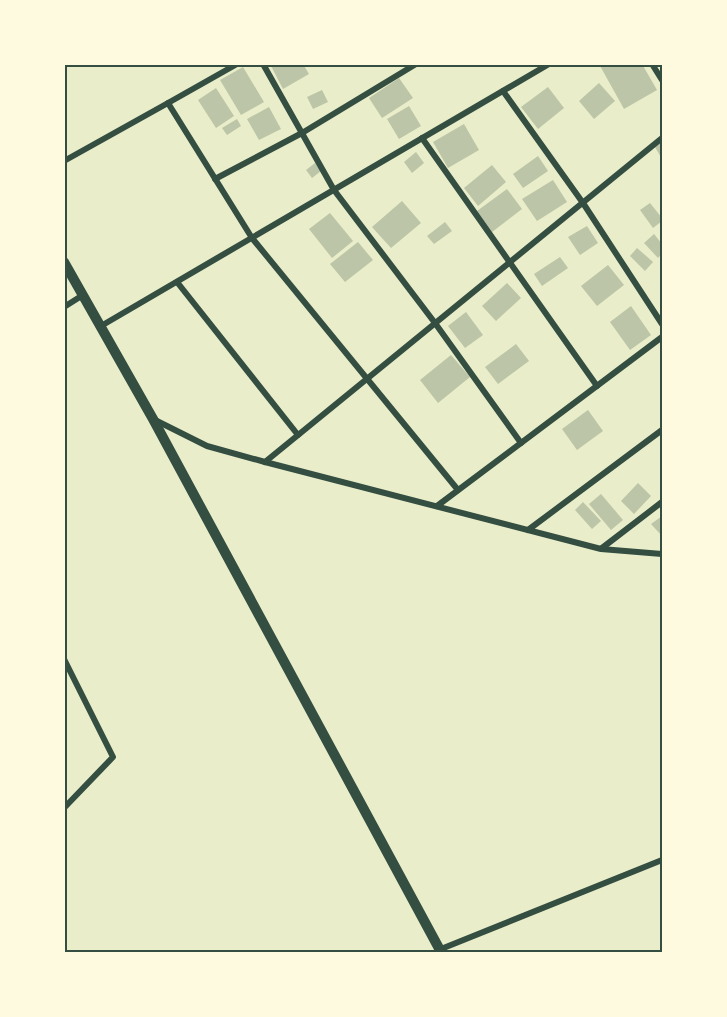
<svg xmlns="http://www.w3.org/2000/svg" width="727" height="1017" viewBox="0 0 727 1017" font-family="Barlow,sans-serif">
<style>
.building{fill:#bcc5a7}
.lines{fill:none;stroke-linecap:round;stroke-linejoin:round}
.minor{stroke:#344e41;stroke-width:6}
.tertiary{stroke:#344e41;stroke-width:10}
.neatline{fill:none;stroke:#344e41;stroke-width:2}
</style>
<rect width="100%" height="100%" fill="#e9edc9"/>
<!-- building -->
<g class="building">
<polygon points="270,64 303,64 309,74 283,89"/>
<polygon points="599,64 642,64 657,90 624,109"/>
<polygon points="243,67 264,102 241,115 220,80"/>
<polygon points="399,78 413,98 382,118 369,98"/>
<polygon points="599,83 615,101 594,119 579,101"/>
<polygon points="548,87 564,108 538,129 521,107"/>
<polygon points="216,88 234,116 216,128 198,100"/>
<polygon points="322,90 328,102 313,109 307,97"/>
<polygon points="409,106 421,126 399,139 387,119"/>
<polygon points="269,107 281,129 259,140 247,119"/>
<polygon points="237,119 241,126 227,135 222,128"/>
<polygon points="464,124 479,150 448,168 433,142"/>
<polygon points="662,141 662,159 655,147"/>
<polygon points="416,152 424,163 412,173 404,162"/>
<polygon points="538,156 548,171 523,188 513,174"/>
<polygon points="315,163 321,171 312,178 306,170"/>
<polygon points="492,165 506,182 478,206 464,188"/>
<polygon points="553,180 567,202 537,221 522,199"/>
<polygon points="507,189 522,209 492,232 477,211"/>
<polygon points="402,201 421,223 391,248 372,227"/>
<polygon points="650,203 662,218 662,221 653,228 640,210"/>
<polygon points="330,213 353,241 332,258 309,229"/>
<polygon points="445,222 452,231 434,244 427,236"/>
<polygon points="587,226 598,243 580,255 568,237"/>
<polygon points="654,234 662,244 662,254 658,258 644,243"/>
<polygon points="358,242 373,260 345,282 330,264"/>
<polygon points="637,248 653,262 645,271 630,256"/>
<polygon points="560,257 568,268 542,286 534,274"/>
<polygon points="608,265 624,285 597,306 581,286"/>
<polygon points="507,283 521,298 496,321 482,306"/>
<polygon points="631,306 651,335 630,350 610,322"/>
<polygon points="466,312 483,335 465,348 448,326"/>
<polygon points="516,344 529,361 498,384 485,367"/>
<polygon points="451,355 470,377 438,403 420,380"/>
<polygon points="588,410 603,431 577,450 562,429"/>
<polygon points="638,483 651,496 634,514 621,501"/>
<polygon points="601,494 623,520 611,530 589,504"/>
<polygon points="583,502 601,521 592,529 575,510"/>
<polygon points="662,516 662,536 651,524"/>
</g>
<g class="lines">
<!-- minor -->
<g class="minor">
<polyline points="263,64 334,190 435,323 521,443"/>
<polyline points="652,64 662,80"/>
<polyline points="503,91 583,203 662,324"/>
<polyline points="168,103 237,64"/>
<polyline points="422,138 597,386"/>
<polyline points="64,161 168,103 252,238 458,490"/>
<polyline points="215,179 302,133 416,64"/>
<polyline points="177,282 298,435"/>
<polyline points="64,307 83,295"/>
<polyline points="101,326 549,64"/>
<polyline points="155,420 207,446 265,462 601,549 662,554"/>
<polyline points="265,462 662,138"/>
<polyline points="437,506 662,337"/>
<polyline points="528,530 662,430"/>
<polyline points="602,548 662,502"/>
<polyline points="64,659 113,757 64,808"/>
<polyline points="441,949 662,860"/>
</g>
<!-- tertiary -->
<polyline class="tertiary" points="64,262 153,419 441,952"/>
</g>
<!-- border -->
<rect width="727" height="1017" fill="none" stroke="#fefae0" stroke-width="132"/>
<rect x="66" y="66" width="595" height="885" class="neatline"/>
</svg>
